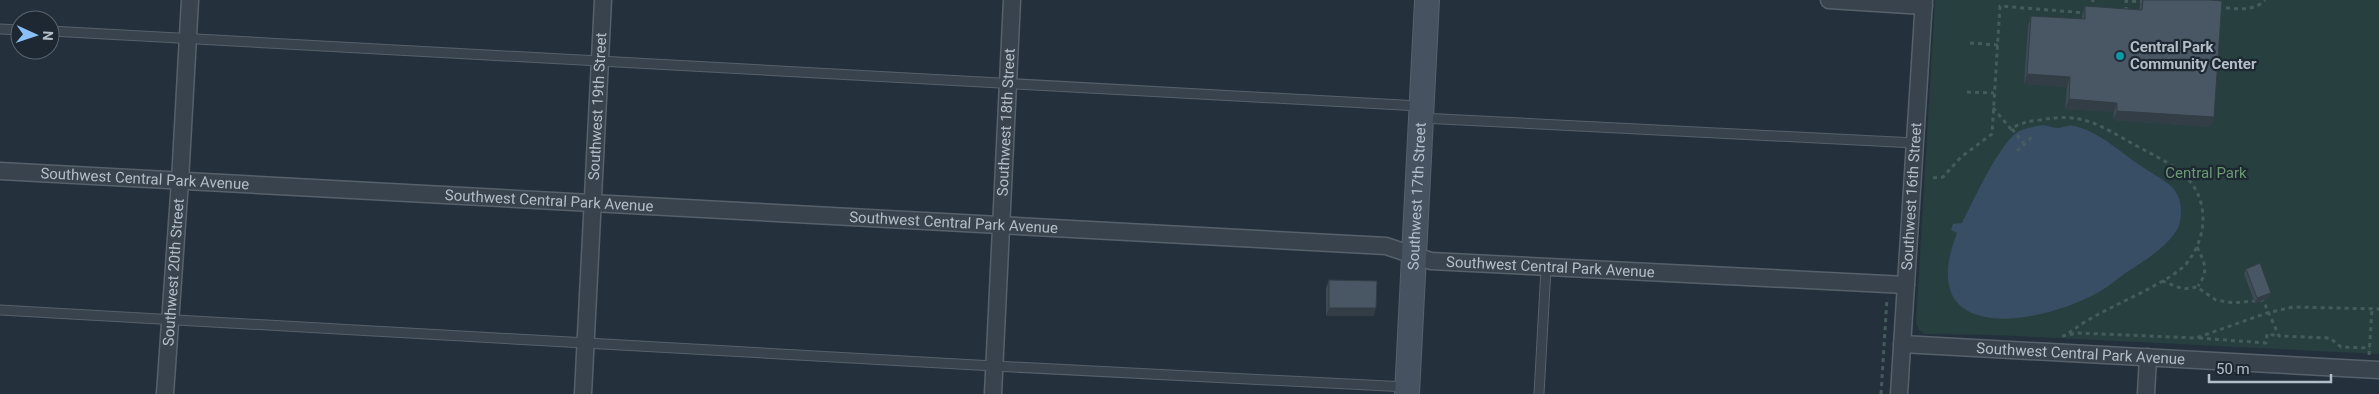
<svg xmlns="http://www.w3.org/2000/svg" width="2379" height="394" viewBox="0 0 2379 394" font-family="Roboto,sans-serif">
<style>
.green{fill:#273f3f}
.water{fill:#384e64}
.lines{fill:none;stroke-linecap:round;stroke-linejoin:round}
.service-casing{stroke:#56616b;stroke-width:11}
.minor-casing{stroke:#56616b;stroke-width:19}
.secondary-casing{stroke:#56616b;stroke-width:26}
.path{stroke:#465c5c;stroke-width:3;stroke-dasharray:4 4;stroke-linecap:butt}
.service{stroke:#38434d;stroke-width:9}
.minor{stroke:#38434d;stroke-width:16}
.secondary{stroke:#465260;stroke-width:24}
.wall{fill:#3e4b55}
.shaded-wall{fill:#323d45}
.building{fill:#485763;stroke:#323d45}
.culture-dot{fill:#0f9aa8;stroke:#1d2832;stroke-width:2}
.labels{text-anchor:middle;stroke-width:4.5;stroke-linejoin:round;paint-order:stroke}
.poi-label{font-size:15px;font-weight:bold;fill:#b3bec8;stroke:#1d2832;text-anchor:start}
.street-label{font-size:15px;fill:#b3bec8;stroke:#1d2832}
.park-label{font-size:15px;fill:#6b9971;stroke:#1d2832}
</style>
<rect width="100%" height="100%" fill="#24313d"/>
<!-- green -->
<polygon class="green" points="1935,0 2379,0 2379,354 1995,335 1925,334 1919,330 1916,323"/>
<!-- water -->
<path class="water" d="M 2042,125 C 2047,125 2052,128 2057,128 C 2063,128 2068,124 2075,126 C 2105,134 2123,156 2149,171 C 2161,179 2177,186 2180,202 C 2182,210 2181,221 2178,228 C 2168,246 2146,260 2130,270 C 2119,277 2110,286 2099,292 C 2038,326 1913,346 1957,233 L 1951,230 L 1953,224 L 1962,223 C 1973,201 1998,147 2016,133 C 2023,128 2034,127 2042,125 Z"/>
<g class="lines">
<!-- service casing -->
<g class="service-casing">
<g id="service">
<polyline points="0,29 20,30"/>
<polyline points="50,31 1420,106"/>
<polyline points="1421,118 1915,143"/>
<polyline points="0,310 994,366 1407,387"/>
<polyline points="1539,394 1546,268"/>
</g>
</g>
<!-- minor casing -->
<g class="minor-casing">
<g id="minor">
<polyline points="1829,0 1924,6"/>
<path id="s1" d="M 0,171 L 1386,246 L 1431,261 L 1906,285"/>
<path id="s2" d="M 1902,344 L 2379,370"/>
<path id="s3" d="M 165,394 L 180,181 L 190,0"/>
<path id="s4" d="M 583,394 L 603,0"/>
<path id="s5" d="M 993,394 L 1012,0"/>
<path id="s6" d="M 1899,394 L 1924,0"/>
<polyline points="2146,394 2148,357"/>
</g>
</g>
<!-- secondary casing -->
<g class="secondary-casing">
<g id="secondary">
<path id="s7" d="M 1407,394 L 1427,0"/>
</g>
</g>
<!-- path -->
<g class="path">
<path d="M 2218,7 C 2233,8 2253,13 2265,0"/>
<polyline points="2092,10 2093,0"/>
<polyline points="2126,11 2126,1 2144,2"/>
<polyline points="1970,43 1998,45"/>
<polyline points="1967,92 1994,93"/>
<path d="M 1993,108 L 2011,129 C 2020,123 2029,121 2040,120 C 2083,112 2099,125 2135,145 C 2169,164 2204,176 2203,222 C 2202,237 2196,252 2186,264 C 2177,274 2164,280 2152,287 C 2125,302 2093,314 2069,333"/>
<polyline points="2012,129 2024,144"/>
<polyline points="2017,151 2032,137"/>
<polyline points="1933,178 1943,177 1961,157 1992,134 2000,6 2086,13"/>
<path d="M 2197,247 C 2205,263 2209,271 2198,286"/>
<polyline points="2162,281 2183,289 2197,287 2216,300 2234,303 2263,300 2279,336 2330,338 2341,347 2370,348"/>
<polyline points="2062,336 2078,333 2196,338 2267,313 2293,307 2379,309"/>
<polyline points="2199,338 2266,343 2267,334 2279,336"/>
<polyline points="2369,355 2372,309"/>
<polyline points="1881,394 1887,298"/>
</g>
<!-- service -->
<use href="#service" class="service"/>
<!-- minor -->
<use href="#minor" class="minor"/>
<!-- secondary -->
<use href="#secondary" class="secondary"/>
</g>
<!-- wall -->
<g class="wall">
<polygon points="2142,0 2211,0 2214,117 2210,127 2113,120 2114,112 2065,109 2067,87 2024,84 2028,26 2031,16 2082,19 2082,16 2085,6 2139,10 2140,5"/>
<polygon points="2246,269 2269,298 2255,303 2244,274"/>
<polygon points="1329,280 1374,316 1326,316 1326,288"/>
</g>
<!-- shaded-wall -->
<g class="shaded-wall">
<polygon points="2027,74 2070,77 2067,87 2024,84"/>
<polygon points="2069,99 2117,103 2114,112 2065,109"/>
<polygon points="2117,111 2214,117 2210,127 2113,120"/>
<polygon points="2271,293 2269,298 2255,303 2257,298"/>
<polygon points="1329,308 1376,308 1374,316 1326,316"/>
</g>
<!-- building -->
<g class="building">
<polygon points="2143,0 2211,0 2222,1 2214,117 2117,111 2117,103 2069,99 2070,77 2027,74 2031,16 2085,19 2085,6 2142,10"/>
<polygon points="2260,263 2271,293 2257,298 2246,269"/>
<polygon points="1329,280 1377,281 1376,308 1329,308"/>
</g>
<!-- markers -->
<circle class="culture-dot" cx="2120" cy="56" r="5"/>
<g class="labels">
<!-- poi labels -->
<g class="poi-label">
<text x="2130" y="52">Central Park<tspan x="2130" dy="17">Community Center</tspan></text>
</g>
<!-- street labels -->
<g class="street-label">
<text dy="5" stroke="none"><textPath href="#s4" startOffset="288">Southwest 19th Street</textPath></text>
<text dy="5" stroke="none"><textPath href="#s5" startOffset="272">Southwest 18th Street</textPath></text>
<text dy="5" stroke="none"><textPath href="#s1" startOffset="145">Southwest Central Park Avenue</textPath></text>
<text dy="5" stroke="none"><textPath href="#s7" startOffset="198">Southwest 17th Street</textPath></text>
<text dy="5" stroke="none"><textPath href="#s6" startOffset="198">Southwest 16th Street</textPath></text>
<text dy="5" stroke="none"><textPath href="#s1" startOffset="550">Southwest Central Park Avenue</textPath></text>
<text dy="5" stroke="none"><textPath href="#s1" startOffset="955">Southwest Central Park Avenue</textPath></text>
<text dy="5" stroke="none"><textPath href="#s1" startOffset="1555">Southwest Central Park Avenue</textPath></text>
<text dy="5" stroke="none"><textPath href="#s3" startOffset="122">Southwest 20th Street</textPath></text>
<text dy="5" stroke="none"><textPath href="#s2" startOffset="179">Southwest Central Park Avenue</textPath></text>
</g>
<!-- park labels -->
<g class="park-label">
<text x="2206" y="178">Central Park</text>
</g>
</g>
<!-- north arrow -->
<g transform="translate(35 35) rotate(93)"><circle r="24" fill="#1d2832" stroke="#59646e"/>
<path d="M0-4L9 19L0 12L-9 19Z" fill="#8abff7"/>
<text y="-8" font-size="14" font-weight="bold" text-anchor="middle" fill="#b3bec8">N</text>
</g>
<!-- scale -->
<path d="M2209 374v8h122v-8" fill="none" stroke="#b3bec8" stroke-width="2.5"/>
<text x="2216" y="374" font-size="15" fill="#b3bec8" stroke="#1d2832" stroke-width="4" paint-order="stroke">50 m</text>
</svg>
